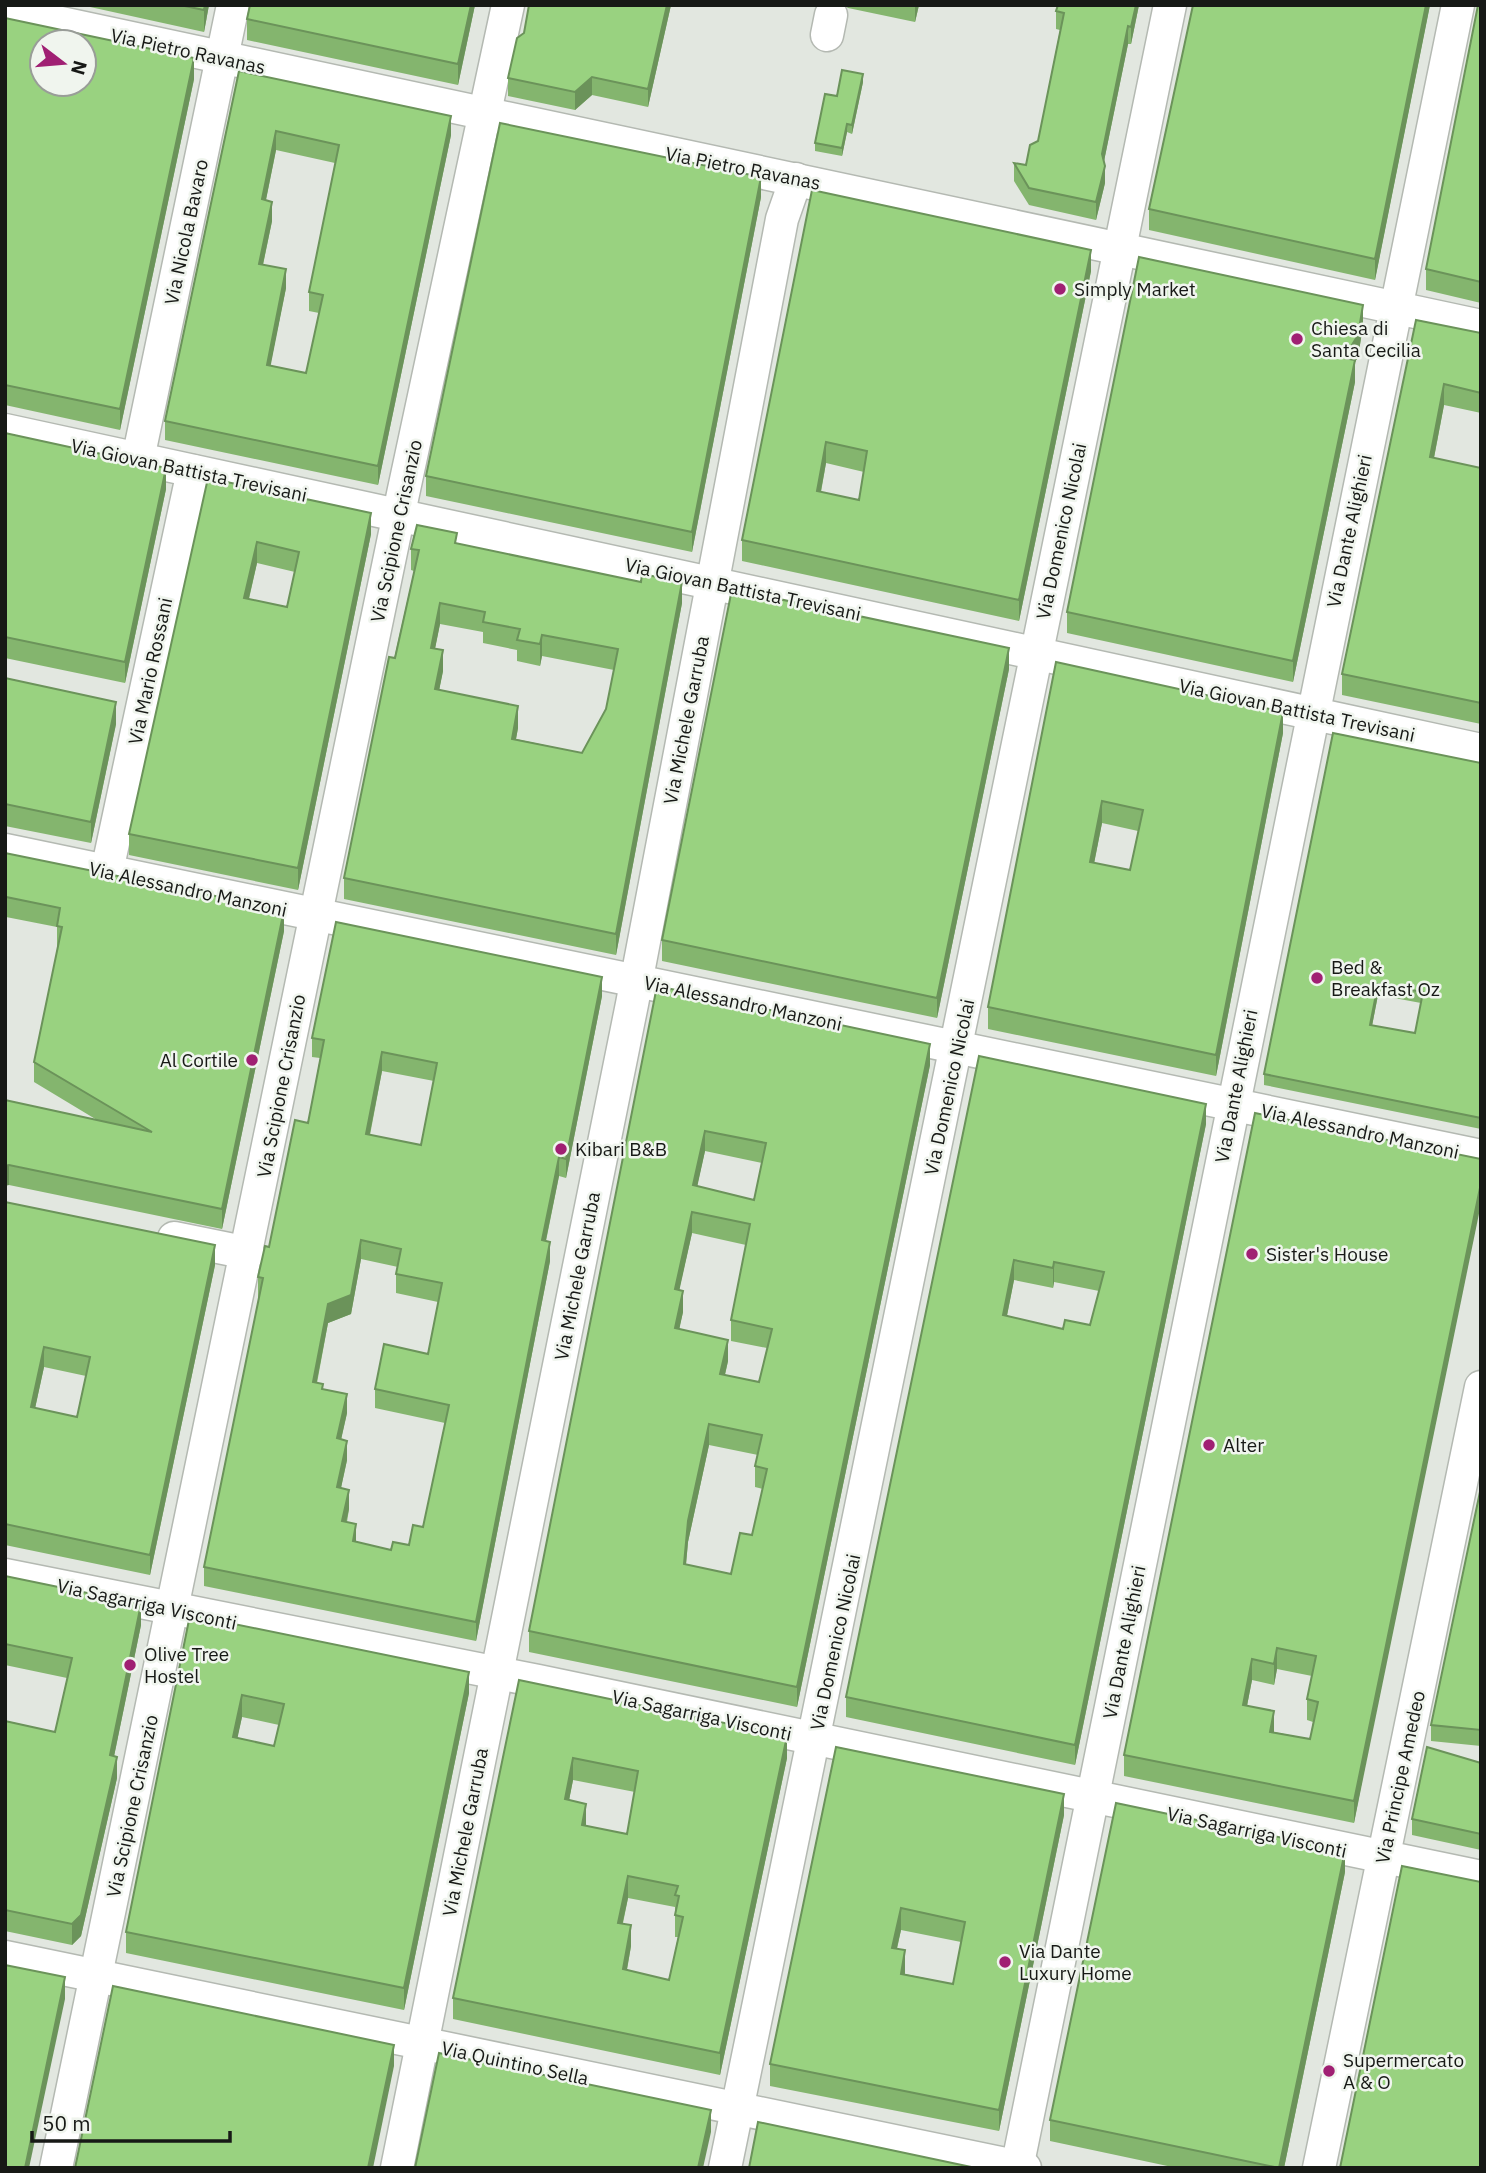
<svg xmlns="http://www.w3.org/2000/svg" width="1486" height="2173" viewBox="0 0 1486 2173" font-family="'IBM Plex Sans',sans-serif">
<style>
.lines{fill:none;stroke-linecap:round;stroke-linejoin:round}
.minor-casing{stroke:#b4b9b2;stroke-width:35}
.minor{stroke:#fff;stroke-width:32}
.wall{fill:#84b56e;fill-rule:evenodd}
.shaded-wall{fill:#6b935a}
.building{fill:#99d280;stroke:#6b935a;stroke-width:2;fill-rule:evenodd}
.poi-dot{fill:#a02073;stroke:#f0f5ee;stroke-width:2.5}
.labels{text-anchor:middle;stroke-width:5;stroke-linejoin:round;paint-order:stroke}
.street-label{font-size:19px;fill:#171916;stroke:#f0f5ee}
.poi-label{font-size:19px;fill:#171916;stroke:#f0f5ee;text-anchor:start}
</style>
<rect width="100%" height="100%" fill="#e2e7e0"/>
<g class="lines">
<!-- minor casing -->
<g class="minor-casing">
<g id="minor">
<polyline points="5,11 1481,326"/>
<polyline points="827,35 831,15"/>
<polyline points="5,430 1481,750"/>
<polyline points="138,459 233,5"/>
<polyline points="5,850 1481,1156"/>
<polyline points="107,871 193,471"/>
<polyline points="174,1238 248,1253"/>
<polyline points="5,1575 538,1681 1481,1877"/>
<polyline points="5,1957 1025,2168"/>
<polyline points="56,2168 403,494 508,5"/>
<polyline points="397,2168 632,1004 782,219 796,179"/>
<polyline points="725,2168 1170,5"/>
<polyline points="1017,2168 1458,5"/>
<polyline points="1319,2168 1481,1387"/>
</g>
</g>
<!-- minor -->
<use href="#minor" class="minor"/>
</g>
<!-- wall -->
<g class="wall">
<polygon points="81,5 209,5 204,32"/>
<polygon points="250,5 475,5 458,85 247,40 247,19"/>
<polygon points="529,5 671,5 648,107 592,95 575,110 508,96 508,78 524,33"/>
<polygon points="844,5 919,5 915,22 848,8"/>
<polygon points="1139,5 1131,44 1128,44 1104,161 1105,183 1096,220 1029,205 1014,181 1014,163 1026,165 1038,141 1060,30 1056,29 1056,11"/>
<polygon points="1430,5 1375,280 1149,230 1149,209"/>
<polygon points="1481,5 1481,303 1426,290 1426,269"/>
<polygon points="5,18 194,79 120,430 5,405"/>
<path d="M 239,71 L 451,135 L 378,485 L 165,440 L 165,421 ZM 276,150 L 335,163 L 309,292 L 309,311 L 319,313 L 306,373 L 270,366 L 286,288 L 263,265 L 272,221 L 266,200 Z"/>
<polygon points="863,82 852,134 847,132 842,156 815,151 815,143 837,96"/>
<path d="M 812,190 L 1091,271 L 1019,621 L 742,561 L 742,540 ZM 826,463 L 864,472 L 859,500 L 821,492 Z"/>
<polygon points="761,197 692,552 426,496 426,476"/>
<polygon points="1416,320 1481,333 1481,413 1444,405 1434,458 1481,468 1481,724 1342,695 1342,674"/>
<polygon points="1363,326 1358,357 1355,362 1355,382 1293,682 1067,633 1067,612"/>
<polygon points="5,433 166,489 125,683 5,658"/>
<path d="M 208,478 L 371,534 L 298,890 L 129,855 L 129,834 ZM 257,563 L 295,572 L 287,607 L 249,599 Z"/>
<path d="M 457,543 L 682,603 L 616,955 L 344,899 L 344,878 L 414,571 L 411,570 L 411,549 ZM 440,624 L 483,632 L 483,643 L 517,650 L 517,661 L 540,666 L 542,656 L 614,670 L 606,709 L 582,753 L 516,739 L 518,728 L 439,690 L 443,671 L 435,648 Z"/>
<path d="M 1056,662 L 1283,733 L 1216,1076 L 988,1029 L 988,1007 ZM 1102,823 L 1138,831 L 1130,870 L 1094,863 Z"/>
<polygon points="1009,669 937,1018 662,961 662,940"/>
<polygon points="5,678 116,724 91,843 5,826"/>
<path d="M 1481,763 L 1481,1129 L 1264,1085 L 1264,1074 ZM 1378,995 L 1421,1003 L 1415,1033 L 1372,1026 Z"/>
<polygon points="5,853 284,931 222,1229 9,1185 5,1100 97,1120 34,1082 34,1062 58,946 57,946 57,927 6,917 5,921"/>
<path d="M 657,986 L 930,1065 L 797,1707 L 529,1652 L 529,1631 ZM 705,1151 L 762,1163 L 754,1200 L 697,1186 ZM 692,1233 L 746,1245 L 731,1320 L 731,1341 L 767,1348 L 759,1382 L 725,1375 L 728,1361 L 679,1329 L 683,1312 L 679,1290 ZM 709,1445 L 758,1455 L 755,1466 L 755,1487 L 763,1489 L 752,1535 L 731,1574 L 686,1565 L 688,1542 Z"/>
<path d="M 602,996 L 566,1178 L 559,1176 L 546,1241 L 550,1261 L 476,1641 L 204,1586 L 204,1567 L 259,1297 L 258,1297 L 258,1277 L 269,1247 L 308,1123 L 320,1058 L 312,1057 L 312,1038 ZM 382,1071 L 434,1081 L 421,1145 L 370,1135 ZM 361,1259 L 398,1267 L 396,1274 L 396,1293 L 438,1302 L 428,1354 L 375,1389 L 375,1408 L 445,1423 L 423,1527 L 409,1545 L 391,1550 L 356,1542 L 347,1522 L 349,1509 L 341,1488 L 347,1460 L 341,1439 L 347,1413 L 317,1383 L 328,1323 L 351,1314 Z"/>
<path d="M 979,1056 L 1206,1124 L 1075,1765 L 846,1717 L 846,1697 ZM 1014,1280 L 1053,1288 L 1054,1282 L 1099,1291 L 1090,1325 L 1063,1329 L 1007,1316 Z"/>
<path d="M 1481,1159 L 1354,1823 L 1124,1776 L 1124,1755 ZM 1277,1669 L 1312,1676 L 1307,1699 L 1307,1720 L 1313,1722 L 1310,1739 L 1274,1732 L 1247,1706 L 1252,1680 L 1274,1685 Z"/>
<path d="M 5,1202 L 215,1265 L 150,1575 L 5,1545 ZM 44,1367 L 86,1376 L 77,1417 L 35,1408 Z"/>
<polygon points="1481,1487 1481,1746 1431,1741 1431,1725"/>
<polygon points="5,1576 141,1625 114,1756 117,1778 81,1936 72,1945 5,1931 5,1702 7,1721 55,1732 67,1678 5,1665"/>
<path d="M 190,1615 L 469,1693 L 404,2010 L 126,1953 L 126,1932 ZM 242,1717 L 279,1725 L 274,1746 L 237,1738 Z"/>
<path d="M 519,1680 L 787,1758 L 720,2075 L 453,2019 L 453,1998 ZM 573,1780 L 635,1792 L 627,1834 L 586,1826 L 569,1800 ZM 628,1898 L 675,1907 L 675,1937 L 678,1937 L 669,1980 L 627,1970 L 631,1946 L 623,1923 Z"/>
<path d="M 836,1747 L 1064,1815 L 999,2131 L 770,2086 L 770,2064 ZM 901,1930 L 961,1942 L 953,1984 L 905,1974 L 905,1972 L 897,1949 Z"/>
<polygon points="1481,1763 1481,1850 1412,1835 1412,1819"/>
<polygon points="1345,1872 1284,2168 1177,2168 1050,2141 1050,2120"/>
</g>
<!-- shaded-wall -->
<g class="shaded-wall">
<polygon points="205,5 209,5 204,32 204,10"/>
<polygon points="471,5 475,5 458,85 458,64"/>
<polygon points="667,5 671,5 648,107 648,89"/>
<polygon points="915,5 919,5 915,22"/>
<polygon points="1136,5 1139,5 1131,44 1131,27"/>
<polygon points="1426,5 1430,5 1375,280 1375,259"/>
<polygon points="1128,26 1128,44 1102,171 1102,154"/>
<polygon points="194,58 194,79 120,430 120,409"/>
<polygon points="863,74 863,82 852,134 852,125"/>
<polygon points="592,77 592,95 575,110 575,92"/>
<polygon points="451,116 451,135 378,485 378,466"/>
<polygon points="847,124 847,132 842,156 842,148"/>
<polygon points="276,131 276,150 262,219 262,199"/>
<polygon points="1105,166 1105,183 1096,220 1096,202"/>
<polygon points="761,177 761,197 692,552 692,532"/>
<polygon points="272,202 272,221 259,283 259,264"/>
<polygon points="1091,250 1091,271 1019,621 1019,600"/>
<polygon points="286,269 286,288 267,384 267,365"/>
<polygon points="1363,305 1363,326 1358,357 1355,362 1355,382 1293,682 1293,661 1344,358"/>
<polygon points="1444,384 1444,405 1430,478 1430,457"/>
<polygon points="826,442 826,463 817,512 817,491"/>
<polygon points="166,468 166,489 125,683 125,662"/>
<polygon points="371,513 371,534 298,890 298,868"/>
<polygon points="257,542 257,563 244,619 244,598"/>
<polygon points="682,582 682,603 616,955 616,934"/>
<polygon points="440,603 440,624 431,669 431,648"/>
<polygon points="542,635 542,656 540,666 540,644"/>
<polygon points="1009,648 1009,669 937,1018 937,998"/>
<polygon points="443,650 443,671 435,711 435,689"/>
<polygon points="116,702 116,724 91,843 91,822"/>
<polygon points="518,706 518,728 512,760 512,739"/>
<polygon points="1283,712 1283,733 1216,1076 1216,1055"/>
<polygon points="1102,801 1102,823 1090,884 1090,862"/>
<polygon points="6,897 6,917 5,921 5,901"/>
<polygon points="284,910 284,931 222,1229 222,1209"/>
<polygon points="602,977 602,996 566,1178 566,1159"/>
<polygon points="1378,984 1378,995 1370,1036 1370,1025"/>
<polygon points="6,1002 6,1022 5,1027 5,1006"/>
<polygon points="930,1044 930,1065 797,1707 797,1687"/>
<polygon points="382,1052 382,1071 366,1153 366,1134"/>
<polygon points="1206,1104 1206,1124 1075,1765 1075,1745"/>
<polygon points="705,1131 705,1151 693,1206 693,1185"/>
<polygon points="559,1157 559,1176 542,1259 542,1240"/>
<polygon points="9,1165 9,1185 5,1186 5,1166"/>
<polygon points="1481,1183 1481,1204 1354,1823 1354,1801"/>
<polygon points="692,1212 692,1233 675,1310 675,1289"/>
<polygon points="361,1240 361,1259 351,1314 328,1323 313,1401 313,1382 328,1304"/>
<polygon points="550,1242 550,1261 476,1641 476,1622"/>
<polygon points="215,1245 215,1265 150,1575 150,1555"/>
<polygon points="1014,1260 1014,1280 1003,1335 1003,1315"/>
<polygon points="1054,1262 1054,1282 1053,1288 1053,1268"/>
<polygon points="683,1291 683,1312 675,1349 675,1328"/>
<polygon points="728,1340 728,1361 720,1395 720,1374"/>
<polygon points="44,1347 44,1367 31,1427 31,1407"/>
<polygon points="347,1394 347,1413 337,1458 337,1438"/>
<polygon points="709,1424 709,1445 688,1542 684,1585 684,1564 688,1521"/>
<polygon points="347,1441 347,1460 337,1506 337,1487"/>
<polygon points="349,1490 349,1509 342,1540 342,1521"/>
<polygon points="356,1524 356,1543 353,1541"/>
<polygon points="141,1604 141,1625 110,1776 110,1755"/>
<polygon points="1277,1648 1277,1669 1274,1685 1274,1664"/>
<polygon points="1252,1659 1252,1680 1243,1726 1243,1705"/>
<polygon points="469,1672 469,1693 404,2010 404,1988"/>
<polygon points="242,1695 242,1717 233,1759 233,1737"/>
<polygon points="7,1702 7,1723 5,1730 5,1709"/>
<polygon points="1274,1711 1274,1732 1270,1732"/>
<polygon points="787,1736 787,1758 720,2075 720,2053"/>
<polygon points="117,1757 117,1778 81,1936 72,1945 72,1924"/>
<polygon points="573,1758 573,1780 565,1821 565,1799"/>
<polygon points="1064,1794 1064,1815 999,2131 999,2110"/>
<polygon points="586,1804 586,1825 582,1847 582,1825"/>
<polygon points="1345,1851 1345,1872 1284,2168 1279,2168"/>
<polygon points="628,1876 628,1898 618,1944 618,1923"/>
<polygon points="901,1908 901,1930 892,1969 892,1948"/>
<polygon points="631,1925 631,1946 623,1991 623,1969"/>
<polygon points="905,1950 905,1972 901,1995 901,1974"/>
<polygon points="65,1977 65,1999 29,2168 25,2168"/>
<polygon points="394,2045 394,2066 373,2168 368,2168"/>
<polygon points="711,2110 711,2132 703,2168 698,2168"/>
</g>
<!-- building -->
<g class="building">
<polygon points="180,5 205,5 204,10"/>
<polygon points="250,5 471,5 458,64 247,19"/>
<polygon points="529,5 667,5 648,89 592,77 575,92 508,78 517,38 524,33"/>
<polygon points="1058,5 1136,5 1131,27 1128,26 1102,154 1105,166 1096,202 1029,188 1014,163 1026,165 1030,145 1038,141 1064,13 1056,11"/>
<polygon points="1193,5 1426,5 1375,259 1149,209"/>
<polygon points="1478,5 1481,5 1481,282 1426,269"/>
<path d="M 5,18 L 194,58 L 120,409 L 5,385 ZM 42,42 L 84,42 L 84,84 L 42,84 Z"/>
<polygon points="842,70 863,74 852,125 847,124 842,148 815,143 825,94 837,96"/>
<path d="M 239,71 L 451,116 L 378,466 L 165,421 ZM 276,131 L 339,145 L 309,292 L 323,295 L 306,373 L 267,365 L 286,269 L 259,264 L 272,202 L 262,199 Z"/>
<polygon points="500,123 761,177 692,532 426,476"/>
<path d="M 812,190 L 1091,250 L 1019,600 L 742,540 ZM 826,442 L 867,451 L 859,500 L 817,491 Z"/>
<polygon points="1139,257 1363,305 1358,335 1344,358 1355,360 1293,661 1067,612"/>
<polygon points="1416,320 1481,333 1481,393 1444,384 1430,457 1481,468 1481,703 1342,674"/>
<polygon points="5,433 166,468 125,662 5,637"/>
<path d="M 208,478 L 371,513 L 298,868 L 129,834 ZM 257,542 L 299,552 L 287,607 L 244,598 Z"/>
<path d="M 417,525 L 457,533 L 455,543 L 641,582 L 642,574 L 682,582 L 616,934 L 344,878 L 389,657 L 395,658 L 419,550 L 411,549 ZM 440,603 L 485,612 L 483,622 L 520,629 L 517,640 L 540,644 L 542,635 L 618,649 L 606,709 L 582,753 L 512,739 L 518,706 L 435,689 L 443,650 L 431,648 Z"/>
<polygon points="732,589 1009,648 937,998 662,940"/>
<path d="M 1056,662 L 1283,712 L 1216,1055 L 988,1007 ZM 1102,801 L 1143,810 L 1130,870 L 1090,862 Z"/>
<polygon points="5,678 116,702 91,822 5,804"/>
<path d="M 1333,733 L 1481,763 L 1481,1118 L 1264,1074 ZM 1378,984 L 1423,992 L 1415,1033 L 1370,1025 Z"/>
<polygon points="5,853 284,910 222,1209 9,1165 5,1166 5,1100 152,1132 34,1062 62,927 57,926 60,908 6,897 5,901"/>
<path d="M 336,922 L 602,977 L 566,1159 L 559,1157 L 542,1240 L 550,1242 L 476,1622 L 204,1567 L 263,1278 L 258,1277 L 265,1246 L 269,1247 L 295,1120 L 308,1123 L 324,1040 L 312,1038 ZM 382,1052 L 437,1063 L 421,1145 L 366,1134 ZM 361,1240 L 401,1249 L 396,1274 L 442,1283 L 428,1354 L 384,1344 L 375,1389 L 449,1405 L 423,1527 L 413,1525 L 409,1545 L 393,1542 L 391,1550 L 353,1541 L 356,1524 L 342,1521 L 349,1490 L 337,1487 L 347,1441 L 337,1438 L 347,1394 L 322,1389 L 323,1384 L 313,1382 L 328,1304 L 351,1295 Z"/>
<path d="M 657,986 L 930,1044 L 797,1687 L 529,1631 ZM 705,1131 L 766,1143 L 754,1200 L 693,1185 ZM 692,1212 L 750,1224 L 731,1320 L 772,1329 L 759,1382 L 720,1374 L 728,1340 L 675,1328 L 683,1291 L 675,1289 ZM 709,1424 L 762,1435 L 755,1466 L 767,1469 L 752,1535 L 740,1533 L 731,1574 L 684,1564 L 688,1521 Z"/>
<path d="M 979,1056 L 1206,1104 L 1075,1745 L 846,1697 ZM 1014,1260 L 1053,1268 L 1054,1262 L 1104,1272 L 1090,1325 L 1065,1320 L 1063,1329 L 1003,1315 Z"/>
<path d="M 1255,1113 L 1481,1159 L 1481,1183 L 1354,1801 L 1124,1755 ZM 1277,1648 L 1316,1656 L 1307,1699 L 1318,1702 L 1310,1739 L 1270,1732 L 1274,1711 L 1243,1705 L 1252,1659 L 1274,1664 Z"/>
<path d="M 5,1202 L 215,1245 L 150,1555 L 5,1524 ZM 44,1347 L 90,1357 L 77,1417 L 31,1407 Z"/>
<polygon points="1481,1487 1481,1730 1431,1725"/>
<polygon points="5,1576 141,1604 110,1755 117,1757 81,1915 72,1924 5,1910 5,1721 55,1732 72,1658 5,1644"/>
<path d="M 190,1615 L 469,1672 L 404,1988 L 126,1932 ZM 242,1695 L 284,1704 L 274,1746 L 233,1737 Z"/>
<path d="M 519,1680 L 787,1736 L 720,2053 L 453,1998 ZM 573,1758 L 638,1771 L 627,1834 L 582,1825 L 586,1804 L 565,1799 ZM 628,1876 L 678,1886 L 675,1895 L 679,1896 L 675,1915 L 683,1917 L 669,1980 L 623,1969 L 631,1925 L 618,1923 Z"/>
<path d="M 836,1747 L 1064,1794 L 999,2110 L 770,2064 ZM 901,1908 L 965,1922 L 953,1984 L 901,1974 L 905,1950 L 892,1948 Z"/>
<polygon points="1427,1747 1481,1763 1481,1834 1412,1819"/>
<polygon points="1116,1803 1345,1851 1279,2168 1050,2120"/>
<polygon points="1402,1866 1481,1882 1481,2168 1340,2168"/>
<polygon points="5,1965 65,1977 25,2168 5,2168"/>
<polygon points="113,1986 394,2045 368,2168 75,2168"/>
<polygon points="439,2053 711,2110 698,2168 415,2168"/>
<polygon points="758,2122 976,2168 749,2168"/>
</g>
<!-- markers -->
<g class="poi-dot">
<circle cx="1060" cy="289" r="7"/>
<circle cx="1297" cy="339" r="7"/>
<circle cx="1317" cy="978" r="7"/>
<circle cx="252" cy="1060" r="7"/>
<circle cx="561" cy="1149" r="7"/>
<circle cx="1252" cy="1254" r="7"/>
<circle cx="1209" cy="1445" r="7"/>
<circle cx="130" cy="1665" r="7"/>
<circle cx="1005" cy="1962" r="7"/>
<circle cx="1329" cy="2071" r="7"/>
</g>
<g class="labels">
<!-- street labels -->
<g class="street-label">
<text transform="translate(188 51) rotate(12)" y="7">Via Pietro Ravanas</text>
<text transform="translate(743 168) rotate(11)" y="7">Via Pietro Ravanas</text>
<text transform="translate(186 232) rotate(-78)" y="7">Via Nicola Bavaro</text>
<text transform="translate(189 470) rotate(12)" y="7">Via Giovan Battista Trevisani</text>
<text transform="translate(396 531) rotate(-78)" y="7">Via Scipione Crisanzio</text>
<text transform="translate(1061 531) rotate(-78)" y="7">Via Domenico Nicolai</text>
<text transform="translate(1349 531) rotate(-78)" y="7">Via Dante Alighieri</text>
<text transform="translate(743 589) rotate(12)" y="7">Via Giovan Battista Trevisani</text>
<text transform="translate(150 671) rotate(-78)" y="7">Via Mario Rossani</text>
<text transform="translate(1297 710) rotate(12)" y="7">Via Giovan Battista Trevisani</text>
<text transform="translate(686 720) rotate(-79)" y="7">Via Michele Garruba</text>
<text transform="translate(188 889) rotate(12)" y="7">Via Alessandro Manzoni</text>
<text transform="translate(743 1003) rotate(12)" y="7">Via Alessandro Manzoni</text>
<text transform="translate(281 1086) rotate(-79)" y="7">Via Scipione Crisanzio</text>
<text transform="translate(1236 1086) rotate(-79)" y="7">Via Dante Alighieri</text>
<text transform="translate(949 1087) rotate(-78)" y="7">Via Domenico Nicolai</text>
<text transform="translate(1360 1131) rotate(12)" y="7">Via Alessandro Manzoni</text>
<text transform="translate(577 1276) rotate(-79)" y="7">Via Michele Garruba</text>
<text transform="translate(147 1604) rotate(12)" y="7">Via Sagarriga Visconti</text>
<text transform="translate(835 1642) rotate(-78)" y="7">Via Domenico Nicolai</text>
<text transform="translate(1124 1642) rotate(-79)" y="7">Via Dante Alighieri</text>
<text transform="translate(702 1715) rotate(12)" y="7">Via Sagarriga Visconti</text>
<text transform="translate(1400 1777) rotate(-78)" y="7">Via Principe Amedeo</text>
<text transform="translate(132 1806) rotate(-78)" y="7">Via Scipione Crisanzio</text>
<text transform="translate(465 1832) rotate(-79)" y="7">Via Michele Garruba</text>
<text transform="translate(1257 1832) rotate(12)" y="7">Via Sagarriga Visconti</text>
<text transform="translate(515 2063) rotate(12)" y="7">Via Quintino Sella</text>
</g>
<!-- poi labels -->
<g class="poi-label">
<text x="1074" y="296">Simply Market</text>
<text x="1311" y="335">Chiesa di<tspan x="1311" dy="22">Santa Cecilia</tspan></text>
<text x="1331" y="974">Bed &amp;<tspan x="1331" dy="22">Breakfast Oz</tspan></text>
<text x="238" y="1067" text-anchor="end">Al Cortile</text>
<text x="575" y="1156">Kibari B&amp;B</text>
<text x="1266" y="1261">Sister's House</text>
<text x="1223" y="1452">Alter</text>
<text x="144" y="1661">Olive Tree<tspan x="144" dy="22">Hostel</tspan></text>
<text x="1019" y="1958">Via Dante<tspan x="1019" dy="22">Luxury Home</tspan></text>
<text x="1343" y="2067">Supermercato<tspan x="1343" dy="22">A &amp; O</tspan></text>
</g>
</g>
<!-- border -->
<rect width="1486" height="2173" fill="none" stroke="#171916" stroke-width="14"/>
<!-- north arrow -->
<g transform="translate(63 63) rotate(106)"><circle r="33" fill="#f0f5ee" stroke="#999d98" stroke-width="2"/>
<path d="M0-5L12 26L0 18L-12 26Z" fill="#a02073"/>
<text y="-10" font-size="19" font-weight="bold" text-anchor="middle" fill="#171916">N</text>
</g>
<!-- scale -->
<path d="M32 2131v10h198v-10" fill="none" stroke="#171916" stroke-width="3.5"/>
<text x="42" y="2131" font-size="21" fill="#171916" stroke="#f0f5ee" stroke-width="5" paint-order="stroke">50 m</text>
</svg>
